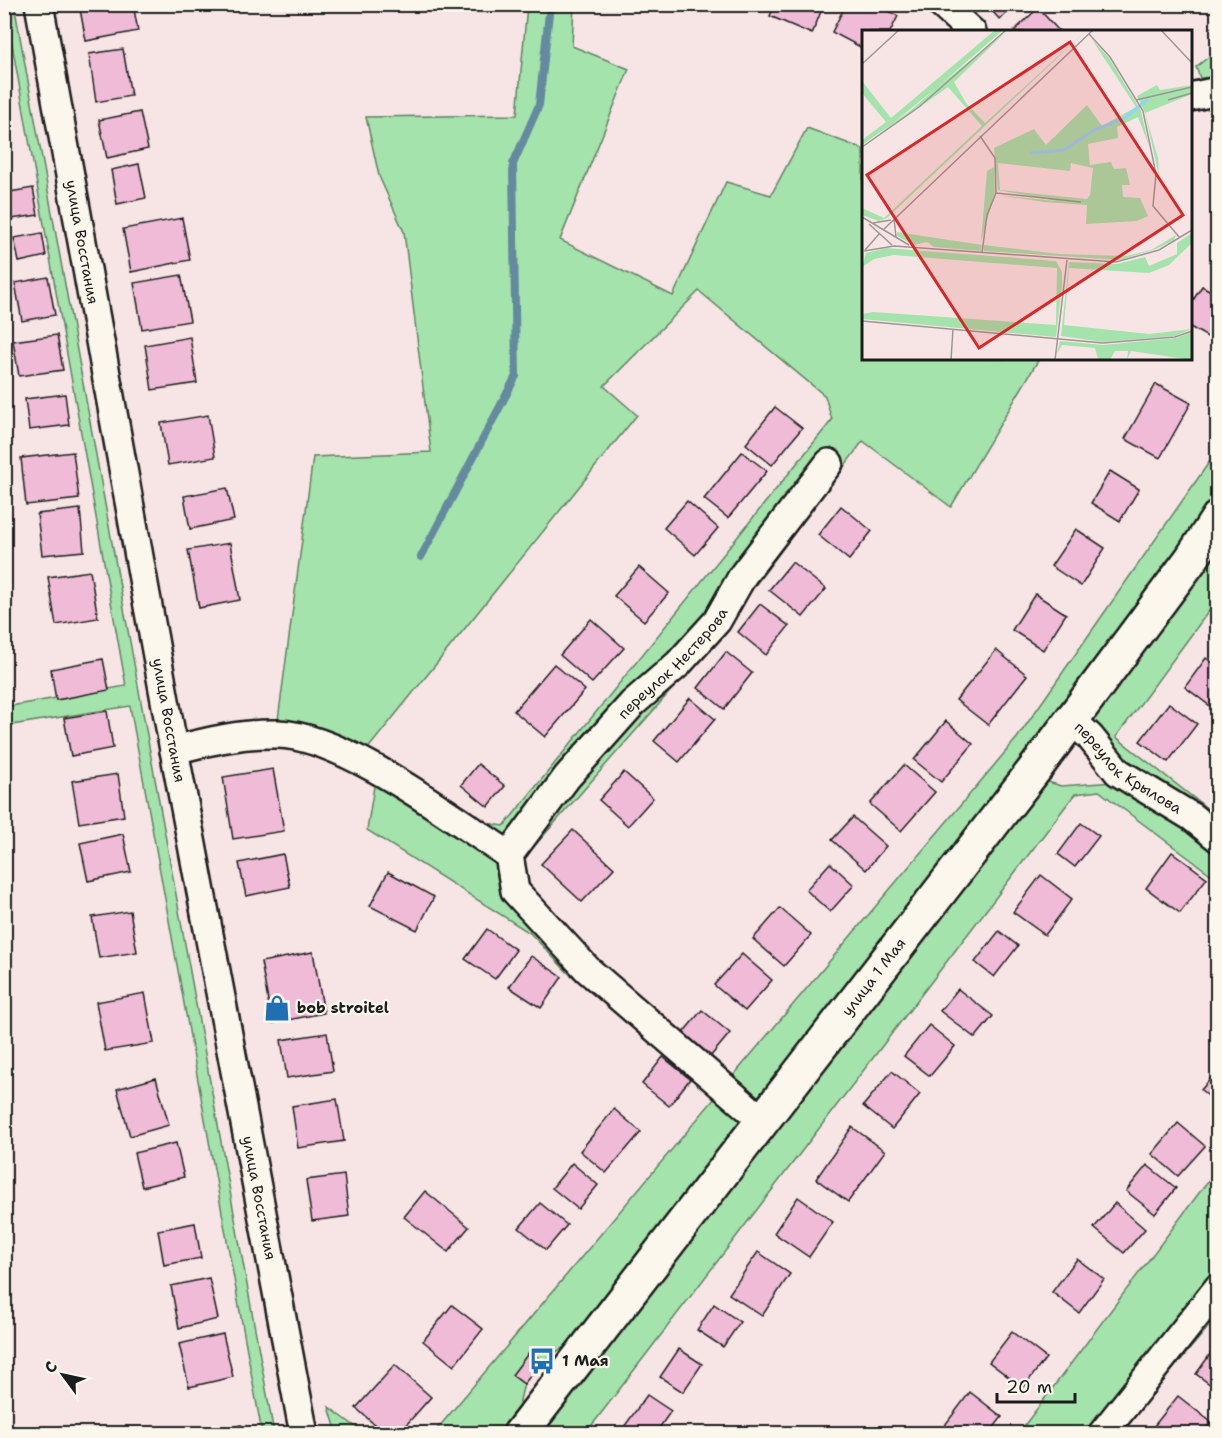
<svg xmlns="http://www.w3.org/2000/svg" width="1222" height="1438" viewBox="0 0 1222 1438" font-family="'Shantell Sans',sans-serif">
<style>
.green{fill:#a4e3ab;stroke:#608064;stroke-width:1.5;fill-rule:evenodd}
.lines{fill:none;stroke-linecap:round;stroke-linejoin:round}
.stream{stroke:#638a9e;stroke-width:8}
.building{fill:#efbbd6;stroke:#1c1c1c;stroke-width:1.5}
.minor-casing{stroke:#1c1c1c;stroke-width:32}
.major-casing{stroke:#1c1c1c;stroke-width:38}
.minor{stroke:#fbf7ec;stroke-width:27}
.major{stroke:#fbf7ec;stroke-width:33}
.labels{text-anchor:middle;stroke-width:4.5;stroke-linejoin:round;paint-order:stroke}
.street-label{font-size:15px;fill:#1c1c1c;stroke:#fbf7ec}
.poi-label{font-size:15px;font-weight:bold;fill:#1c1c1c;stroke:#fbf7ec;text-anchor:start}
.inset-river{fill:none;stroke:#93d3f5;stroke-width:3}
.inset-road{fill:none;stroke:#9f9595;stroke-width:1.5}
.view{fill:#d62828;fill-opacity:0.15;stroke:#d62828;stroke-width:3}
.inset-edge{fill:none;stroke:#1c1c1c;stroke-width:3}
</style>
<rect width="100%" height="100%" fill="#f7e5e5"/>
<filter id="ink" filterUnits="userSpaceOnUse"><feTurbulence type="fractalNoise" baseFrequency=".0167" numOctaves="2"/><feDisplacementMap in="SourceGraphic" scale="12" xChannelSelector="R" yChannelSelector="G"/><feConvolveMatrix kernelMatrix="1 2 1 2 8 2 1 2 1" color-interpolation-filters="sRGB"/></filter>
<g filter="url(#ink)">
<!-- green -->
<g class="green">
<polygon points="14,4 274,1433 262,1433 130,706 5,726 5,707 126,686 5,5"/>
<path d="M 527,5 L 574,5 L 572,46 L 629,69 L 560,240 L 673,296 L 726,182 L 771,195 L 807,128 L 863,149 L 864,358 L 1039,359 L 951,507 L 863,441 L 710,646 L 523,859 L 516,856 L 713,616 L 519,829 L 501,836 L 333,738 L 278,720 L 313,457 L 431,452 L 404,232 L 379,176 L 366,117 L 517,115 ZM 699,291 L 825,396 L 832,420 L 504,826 L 487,823 L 366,751 L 637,415 L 604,386 Z"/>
<polygon points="1217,50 1217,77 1200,78 1196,67"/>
<polygon points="1217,451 1217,496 1189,541 758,1105 728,1082 1017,738"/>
<polygon points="1217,540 1217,600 1116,737 1217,816 1217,825 1124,763 1088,718"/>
<polygon points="1039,779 1061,786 1114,782 1185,826 1217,851 1217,879 1099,791 1075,794 586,1433 545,1434 548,1420"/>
<polygon points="375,780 500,859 706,1087 567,972 530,933 367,830"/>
<polygon points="720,1092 748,1119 577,1339 542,1361 530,1351 512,1375 524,1384 515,1420 502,1433 433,1434"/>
<polygon points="1217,1169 1217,1275 1091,1433 1018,1434"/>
<polygon points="1217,1298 1217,1317 1119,1433"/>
<polygon points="329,1407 364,1433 337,1433"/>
</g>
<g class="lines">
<!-- stream -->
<polyline class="stream" points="421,557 516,376 513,164 539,105 550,4"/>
</g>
<!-- building -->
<g class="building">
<polygon points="79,4 133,4 138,31 86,41"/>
<polygon points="775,4 824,4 812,34 770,16"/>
<polygon points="846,4 876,4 898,16 890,32 864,32 864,49 832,32"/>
<polygon points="986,4 1016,4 1000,20"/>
<polygon points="1038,8 1060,32 1014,32 1014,31"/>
<polygon points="123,49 131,96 96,102 89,54"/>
<polygon points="140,112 148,149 107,158 99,120"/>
<polygon points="1217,125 1218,125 1218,180 1216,180"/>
<polygon points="139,164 146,198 117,204 111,170"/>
<polygon points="33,188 38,215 5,220 4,193"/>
<polygon points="182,218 190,260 131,272 123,229"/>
<polygon points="42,233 46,256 19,262 14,238"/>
<polygon points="1216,236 1218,236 1218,279 1211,278"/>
<polygon points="181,275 190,321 142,329 134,283"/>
<polygon points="48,277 55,315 22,321 15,283"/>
<polygon points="1202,286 1218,295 1218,343 1190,327 1190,305"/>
<polygon points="57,335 63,370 19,376 13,341"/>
<polygon points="190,337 197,383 152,390 145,345"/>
<polygon points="1156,384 1191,403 1160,458 1125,439"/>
<polygon points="65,394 69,425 29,430 25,399"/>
<polygon points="775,407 802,428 772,465 746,444"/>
<polygon points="208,415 215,457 168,465 161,423"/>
<polygon points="73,452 79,499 26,505 21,458"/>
<polygon points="742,452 767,471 728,518 704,499"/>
<polygon points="1110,471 1139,489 1120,521 1091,503"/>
<polygon points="227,488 234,520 190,529 184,496"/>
<polygon points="687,501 718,528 695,555 664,528"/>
<polygon points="841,506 872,531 849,560 818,535"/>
<polygon points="80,509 84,551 42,555 37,514"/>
<polygon points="1076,529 1105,548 1081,586 1051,566"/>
<polygon points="230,543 240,600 199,608 188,550"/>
<polygon points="792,562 826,589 803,617 769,590"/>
<polygon points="639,567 669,593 644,621 614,596"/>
<polygon points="90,571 98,618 56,625 48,577"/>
<polygon points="1035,594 1066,614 1043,650 1012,630"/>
<polygon points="760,604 789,626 766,655 738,632"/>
<polygon points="591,619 624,648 592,683 560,655"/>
<polygon points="996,650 1027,675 988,725 956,700"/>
<polygon points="726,652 752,673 724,709 698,688"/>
<polygon points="1206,658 1218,667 1218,697 1210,706 1185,687"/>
<polygon points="103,659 109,690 56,700 51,669"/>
<polygon points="554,664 585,690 545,737 514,711"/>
<polygon points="690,698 715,719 679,762 654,741"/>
<polygon points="1169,703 1197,724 1168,762 1140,741"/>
<polygon points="107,711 113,748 71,756 64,718"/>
<polygon points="946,721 973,744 941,782 914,760"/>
<polygon points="478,764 505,786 488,807 461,785"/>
<polygon points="904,765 935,792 901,831 870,804"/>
<polygon points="273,769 284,831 233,839 223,777"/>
<polygon points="624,772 653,798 628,826 599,800"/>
<polygon points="118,774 124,816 79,823 72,781"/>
<polygon points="853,817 886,846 866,870 832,840"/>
<polygon points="1081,823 1099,836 1075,867 1058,854"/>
<polygon points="573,830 614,868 582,902 541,864"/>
<polygon points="123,834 131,872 88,881 80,843"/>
<polygon points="1172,852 1207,878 1180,913 1146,888"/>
<polygon points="283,854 290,887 246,896 239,863"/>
<polygon points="830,863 854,885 830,912 806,890"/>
<polygon points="388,872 434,897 417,930 370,906"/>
<polygon points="1041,875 1072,899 1045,935 1013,912"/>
<polygon points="780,908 811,935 784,966 753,939"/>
<polygon points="130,911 137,952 99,958 92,917"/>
<polygon points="487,929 516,950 495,979 465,959"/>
<polygon points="999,931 1018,946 994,977 975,962"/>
<polygon points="313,952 324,1013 272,1023 261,962"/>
<polygon points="742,954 772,980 745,1011 714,985"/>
<polygon points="531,956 562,977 541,1008 509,987"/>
<polygon points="958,989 993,1016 975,1038 940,1011"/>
<polygon points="145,993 154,1043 105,1051 96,1002"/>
<polygon points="702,1010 730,1033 705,1063 677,1040"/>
<polygon points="929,1025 955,1046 930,1076 904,1056"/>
<polygon points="327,1033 333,1071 287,1078 281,1040"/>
<polygon points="663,1057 690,1079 669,1106 642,1084"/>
<polygon points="1218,1070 1218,1104 1201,1090"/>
<polygon points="892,1071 920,1094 892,1129 863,1106"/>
<polygon points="156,1078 169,1125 130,1136 117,1089"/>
<polygon points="337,1099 344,1141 298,1148 292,1106"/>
<polygon points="614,1109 641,1132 606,1173 580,1151"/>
<polygon points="1178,1123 1205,1146 1178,1176 1152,1154"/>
<polygon points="852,1127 885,1151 848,1202 816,1179"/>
<polygon points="176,1143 184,1177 142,1187 134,1153"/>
<polygon points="572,1163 598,1185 578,1209 552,1188"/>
<polygon points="1147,1165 1176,1188 1155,1214 1126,1191"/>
<polygon points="344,1175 349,1216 312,1221 306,1180"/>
<polygon points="425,1191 469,1227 448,1252 404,1217"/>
<polygon points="798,1197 833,1222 809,1257 774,1233"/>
<polygon points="540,1203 567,1225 546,1250 519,1228"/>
<polygon points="1115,1203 1145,1229 1124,1253 1094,1228"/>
<polygon points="195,1223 201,1258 164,1265 158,1230"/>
<polygon points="758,1252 790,1274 762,1316 729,1294"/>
<polygon points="1077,1259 1104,1279 1079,1313 1052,1292"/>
<polygon points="209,1278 218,1319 179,1328 171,1286"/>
<polygon points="714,1304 740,1322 723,1347 697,1330"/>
<polygon points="452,1305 483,1329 454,1366 423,1341"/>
<polygon points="1012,1332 1046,1358 1023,1388 989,1362"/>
<polygon points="223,1334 233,1377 189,1387 179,1344"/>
<polygon points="1216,1346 1218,1347 1218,1390 1196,1374"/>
<polygon points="679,1349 702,1364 683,1392 660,1377"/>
<polygon points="530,1351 542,1361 524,1384 512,1375"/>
<polygon points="395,1365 431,1397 398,1434 385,1434 356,1408"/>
<polygon points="970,1392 1002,1417 989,1434 957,1434 945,1425"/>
<polygon points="647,1395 671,1411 655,1434 634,1434 624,1427"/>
<polygon points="1178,1396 1211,1422 1202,1434 1153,1434 1150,1431"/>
<polygon points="241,1425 243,1434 210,1434"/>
</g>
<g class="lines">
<!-- minor casing -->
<g class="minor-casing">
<g id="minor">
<path id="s1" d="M 39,4 L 174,750 L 304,1434"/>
<polyline points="941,4 972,32"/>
<polyline points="1190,97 1218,91"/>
<path id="s2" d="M 1071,719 L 1090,737 L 1118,772 L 1192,817 L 1218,838"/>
<path d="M 174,750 C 209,741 242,733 278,734 C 345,736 452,818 509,855"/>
<path id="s3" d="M 763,1121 L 588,970 L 515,891 L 509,855 L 567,777 L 633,703 L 678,664 L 717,621 L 743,575 L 829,463"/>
<polyline points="1102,1434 1218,1288"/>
</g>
</g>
<!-- major casing -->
<g class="major-casing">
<g id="major">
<path id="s4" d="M 520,1434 L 1038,765 L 1192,558 L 1218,518"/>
</g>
</g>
<!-- minor -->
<use href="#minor" class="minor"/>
<!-- major -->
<use href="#major" class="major"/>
</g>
</g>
<!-- icons -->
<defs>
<g id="shop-bare" transform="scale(2.07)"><path d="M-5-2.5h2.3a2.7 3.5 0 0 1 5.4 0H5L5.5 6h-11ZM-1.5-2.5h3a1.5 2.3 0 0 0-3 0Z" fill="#1f6fb2" stroke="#fbf7ec" stroke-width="2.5" paint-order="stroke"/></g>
<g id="bus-bare" transform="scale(2.07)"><path d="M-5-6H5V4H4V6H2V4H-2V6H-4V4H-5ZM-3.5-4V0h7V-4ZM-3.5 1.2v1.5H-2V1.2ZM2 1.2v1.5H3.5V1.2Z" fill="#1f6fb2" stroke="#fbf7ec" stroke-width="2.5" paint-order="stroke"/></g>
</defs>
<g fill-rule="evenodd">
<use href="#shop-bare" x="277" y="1008"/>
<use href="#bus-bare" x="542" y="1361"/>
</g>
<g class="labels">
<!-- street labels -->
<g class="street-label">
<text dy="5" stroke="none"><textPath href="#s1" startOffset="242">улица Восстания</textPath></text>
<text dy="5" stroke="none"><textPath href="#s3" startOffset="628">переулок Нестерова</textPath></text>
<text dy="5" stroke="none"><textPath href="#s1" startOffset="728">улица Восстания</textPath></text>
<text dy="5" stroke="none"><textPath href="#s2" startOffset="76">переулок Крылова</textPath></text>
<text dy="5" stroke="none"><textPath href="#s4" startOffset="578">улица 1 Мая</textPath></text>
<text dy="5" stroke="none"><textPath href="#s1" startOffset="1214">улица Восстания</textPath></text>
</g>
<!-- poi labels -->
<g class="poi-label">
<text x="297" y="1013">bob stroitel</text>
<text x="562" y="1366">1 Мая</text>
</g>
</g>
<!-- overview -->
<g transform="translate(862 30)">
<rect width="330" height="330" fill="#f7e5e5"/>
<path d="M 133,0 L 141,0 L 48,81 L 0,115 L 0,110 L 24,92 L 0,63 L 0,51 L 29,88 ZM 146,0 L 92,52 L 104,73 L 123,93 L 225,0 L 25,188 L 17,191 L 0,185 L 0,178 L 22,188 L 120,96 L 86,57 L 0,118 ZM 229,8 L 247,28 L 279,81 L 287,116 L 276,87 L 255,97 L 256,108 L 226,114 L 228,135 L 249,132 L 252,139 L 264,138 L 268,155 L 260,155 L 261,167 L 278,168 L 286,186 L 275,191 L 224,194 L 225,175 L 182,172 L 135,165 L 195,171 L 136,160 L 132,118 L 172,99 L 184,115 L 225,75 L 240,96 L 274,77 ZM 136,133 L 208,141 L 209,133 L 231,138 L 228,165 L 225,169 L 138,160 ZM 295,55 L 298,60 L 330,55 L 330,64 L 283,83 L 296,128 L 297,146 L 283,83 L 275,66 ZM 132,137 L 133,162 L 119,212 L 125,141 ZM 35,202 L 120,215 L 119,221 L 72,217 L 65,212 L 52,215 L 35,206 ZM 330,203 L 330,213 L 307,235 L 287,243 L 207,238 L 202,295 L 287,304 L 330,299 L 313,306 L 241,312 L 199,306 L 207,232 L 255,234 L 283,227 L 287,236 L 315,224 L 315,213 ZM 314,205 L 312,210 L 294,219 L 258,230 L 122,221 L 122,215 L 197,224 L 264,226 L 289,220 ZM 24,218 L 194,231 L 200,242 L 200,256 L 194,307 L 0,289 L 0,284 L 11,282 L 194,295 L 195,238 L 32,225 L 12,229 L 0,237 L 4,223 ZM 330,302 L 330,330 L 269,321 L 265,330 L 266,321 L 253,321 L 248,330 L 236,329 L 233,318 L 200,315 L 195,324 L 198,311 L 241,315 L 314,308 Z" fill="#a4e3ab" fill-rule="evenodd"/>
<path class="inset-river" d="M 168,123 L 202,120 L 232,100 L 263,88 L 286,69"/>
<path class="inset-road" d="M 299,0 L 330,33M 227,4 L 248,27 L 281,81 L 294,144 L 291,176 L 318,208M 0,34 L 37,0M 274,70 L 330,57M 306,70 L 330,63M 118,106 L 133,128 L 134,163M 0,117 L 57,77 L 144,0M 0,187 L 47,215M 32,189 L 34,207M 11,193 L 29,190M 7,194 L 30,215M 21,200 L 231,0M 3,220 L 18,203M 2,221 L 32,216 L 254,232 L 297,220 L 330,200M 120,223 L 125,185 L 134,163 L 219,172M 0,291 L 241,313 L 313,307 L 330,301M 89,330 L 91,299M 193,330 L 205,230"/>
<path class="view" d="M 208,12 L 321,185 L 117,318 L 5,145 Z"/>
<rect width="330" height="330" class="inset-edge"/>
</g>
<!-- margin -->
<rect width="1222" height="1438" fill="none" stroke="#fbf7ec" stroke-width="24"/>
<rect x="12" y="12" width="1198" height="1414" fill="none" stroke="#1c1c1c" stroke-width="2" filter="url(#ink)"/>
<!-- north arrow -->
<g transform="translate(63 1375) rotate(303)" stroke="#fbf7ec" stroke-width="4.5" paint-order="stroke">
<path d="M0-4.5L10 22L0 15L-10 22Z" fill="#1c1c1c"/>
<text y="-9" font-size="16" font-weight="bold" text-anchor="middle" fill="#1c1c1c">С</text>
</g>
<!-- scale -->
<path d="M997 1393v9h78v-9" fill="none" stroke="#1c1c1c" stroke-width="3"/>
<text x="1006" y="1393" font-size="18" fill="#1c1c1c" stroke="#fbf7ec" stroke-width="4.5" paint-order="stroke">20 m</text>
</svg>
